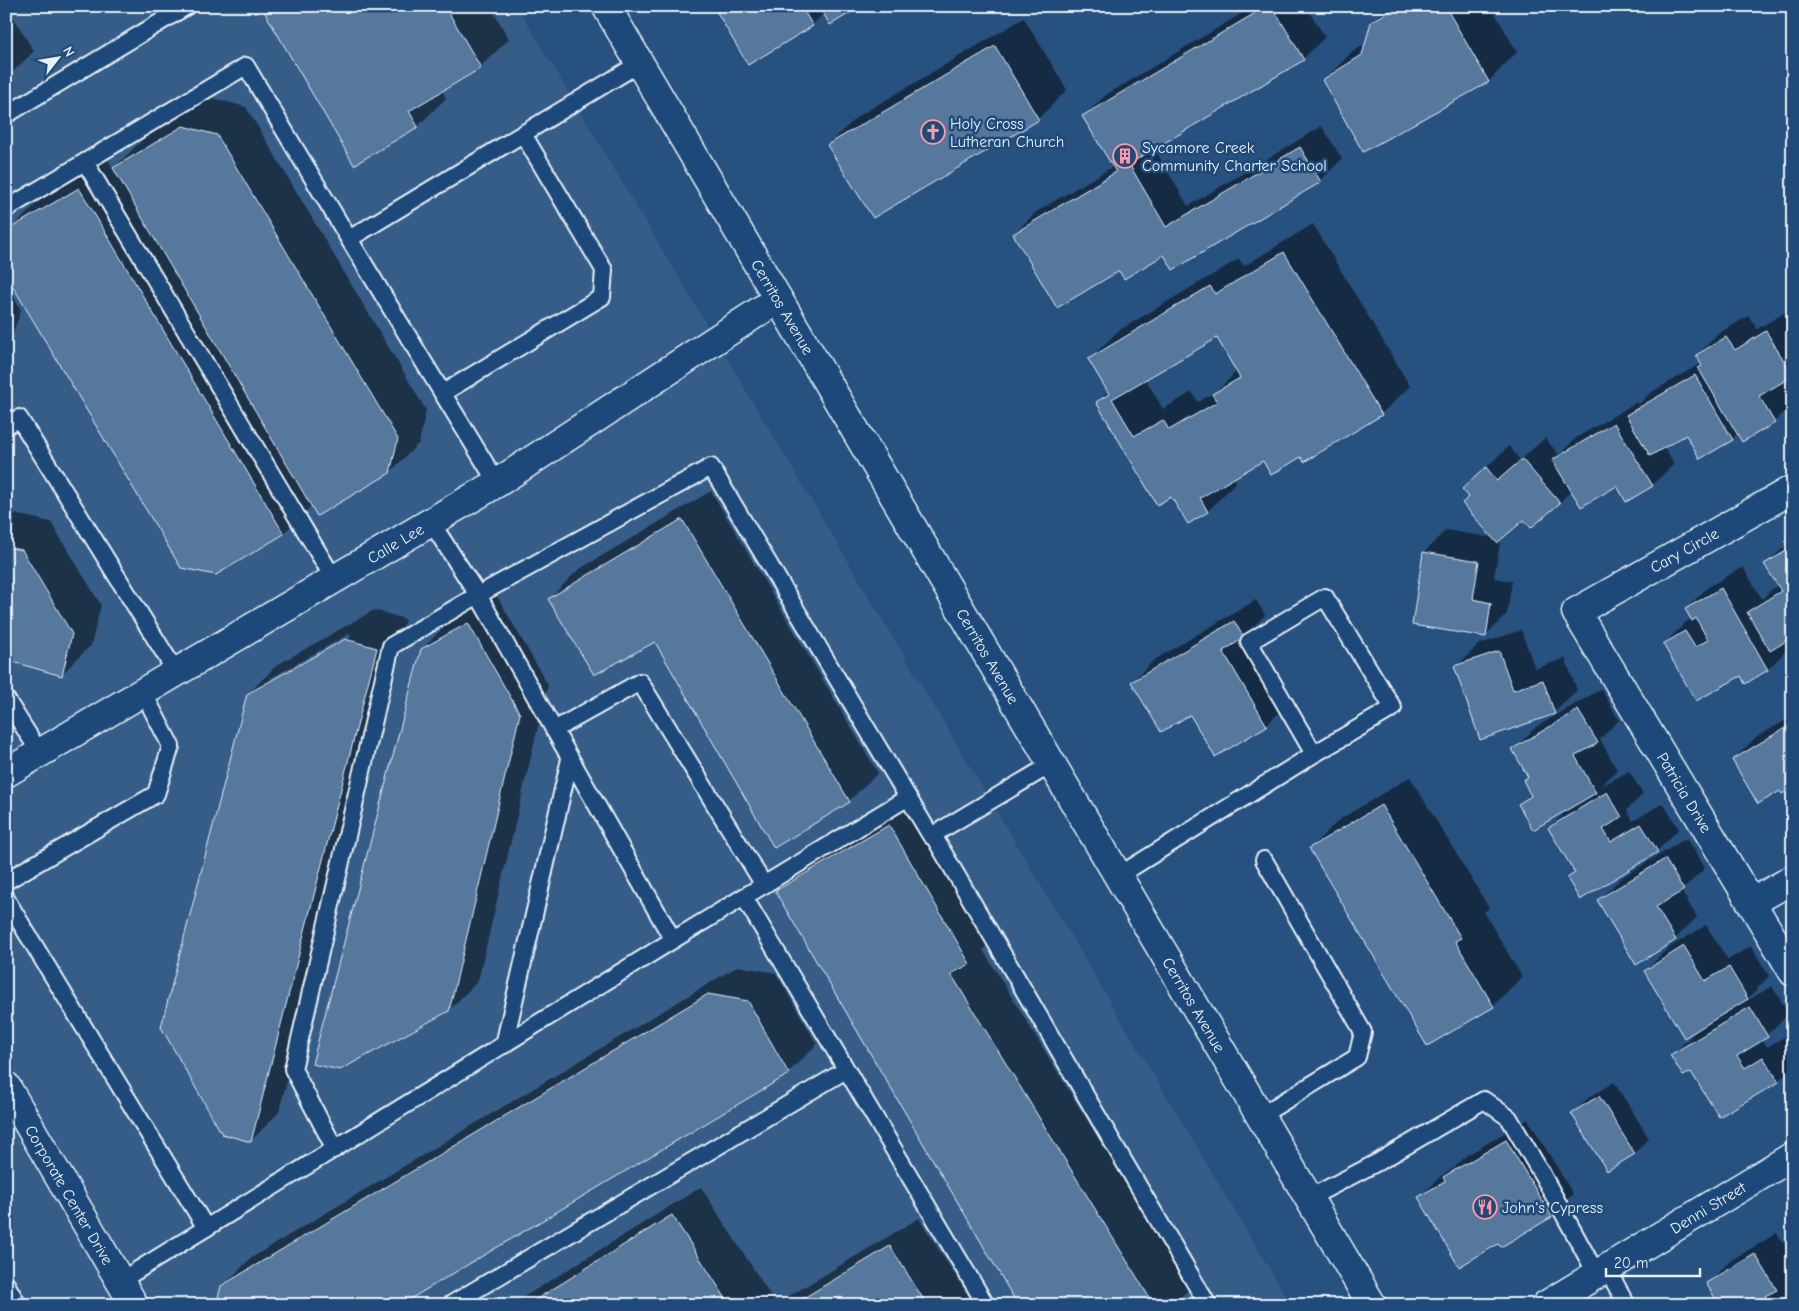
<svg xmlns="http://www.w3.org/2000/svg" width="1799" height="1311" viewBox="0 0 1799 1311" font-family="'Comic Neue',sans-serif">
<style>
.built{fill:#355d88}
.shadow{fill:#0007;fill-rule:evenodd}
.building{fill:#57789d;stroke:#e8f1f8;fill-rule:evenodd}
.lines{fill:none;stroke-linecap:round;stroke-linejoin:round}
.lane-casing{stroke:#e8f1f8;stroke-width:20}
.street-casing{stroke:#e8f1f8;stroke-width:31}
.secondary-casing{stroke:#e8f1f8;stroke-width:31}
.lane{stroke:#1f4a7a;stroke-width:16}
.street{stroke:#1f4a7a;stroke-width:28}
.secondary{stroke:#1f4a7a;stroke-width:28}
.labels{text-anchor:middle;stroke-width:5;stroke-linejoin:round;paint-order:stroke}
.poi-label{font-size:16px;fill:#e8f1f8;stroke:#1f4a7a;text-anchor:start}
.street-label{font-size:16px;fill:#e8f1f8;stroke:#1f4a7a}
</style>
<rect width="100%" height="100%" fill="#27517f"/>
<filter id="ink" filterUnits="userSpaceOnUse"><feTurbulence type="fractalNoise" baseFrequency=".02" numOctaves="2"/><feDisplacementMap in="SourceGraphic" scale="10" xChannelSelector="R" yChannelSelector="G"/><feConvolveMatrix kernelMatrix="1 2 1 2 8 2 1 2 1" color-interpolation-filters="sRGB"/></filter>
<g filter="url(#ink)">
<!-- built -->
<polygon class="built" points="6,6 517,6 1291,1305 6,1305"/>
<!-- shadow -->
<g class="shadow">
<polygon points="6,6 34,51 6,79"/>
<polygon points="274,6 490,6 509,39 480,67 442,90 446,98 418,126 355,163 267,13"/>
<polygon points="719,6 859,6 824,13 812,25"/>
<polygon points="1254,6 1306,6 1325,37 1303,59 1154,148 1188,206 1322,126 1342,159 1320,181 1164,253 1120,269 1014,234 1036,212 1114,166 1084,116 1106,95"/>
<polygon points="1388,6 1491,6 1517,52 1489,81 1364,150 1324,80 1352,52 1367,43 1372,23"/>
<polygon points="1024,18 1067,90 1038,119 828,145 857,117"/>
<polygon points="213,98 246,107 426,410 419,443 390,472 312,505 284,533 10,230 39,201 108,160 113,169 143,139"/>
<path d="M 1313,224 L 1410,386 L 1381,414 L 1301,455 L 1263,459 L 1233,477 L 1236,482 L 1208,511 L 1188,522 L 1172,495 L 1097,402 L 1108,391 L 1090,359 L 1118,331 L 1239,259 L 1244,266 ZM 1217,336 L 1237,371 L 1217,391 L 1198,402 L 1192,392 L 1163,409 L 1145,378 Z"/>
<polygon points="6,284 21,310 10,342 6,345"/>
<polygon points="1789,310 1793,317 1793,375 1784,380 1793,394 1793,403 1774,422 1743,440 1738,433 1732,439 1701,457 1686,433 1664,447 1674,464 1652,485 1617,485 1572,490 1559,503 1524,518 1501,538 1494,578 1512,581 1507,614 1485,636 1424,553 1446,530 1494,538 1470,496 1463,489 1509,446 1520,460 1545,438 1559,455 1576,438 1637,402 1638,405 1650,393 1702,363 1697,355 1719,333 1749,316 1757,329"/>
<polygon points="711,491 878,773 849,801 656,641 549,599 578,570"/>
<polygon points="6,512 51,522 101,605 91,645 62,674 6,659"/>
<polygon points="1793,539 1793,636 1786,640 1790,647 1768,669 1745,682 1741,674 1664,644 1686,622 1692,618 1686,609 1708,587 1743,567 1762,599 1771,590 1778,585 1766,564"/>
<polygon points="497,596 548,685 478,981 449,1010 422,649 451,620"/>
<polygon points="1256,600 1265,615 1247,633 1288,703 1267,725 1215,755 1190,714 1132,682 1154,660"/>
<path d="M 374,610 L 405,619 L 279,1112 L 251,1141 L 248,694 L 277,665 ZM 349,634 L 351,637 L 271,681 L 271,678 Z"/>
<polygon points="1521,630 1535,669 1565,658 1577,690 1555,712 1481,739 1456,667 1478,645"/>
<polygon points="1601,689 1619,720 1600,739 1617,770 1600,787 1629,771 1643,794 1627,810 1633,821 1663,803 1679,829 1657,851 1569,878 1576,871 1549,828 1569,808 1520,804 1531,793 1524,781 1529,776 1514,749 1536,727"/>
<polygon points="1793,716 1793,786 1733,760 1755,738"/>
<polygon points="1410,777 1489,908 1484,912 1522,977 1493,1006 1427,1045 1310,848 1339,820"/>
<polygon points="918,797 998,934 983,950 1190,1288 1173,1305 1019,1305 776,891 805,863"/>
<polygon points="1687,838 1705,868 1681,891 1697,917 1675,939 1636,963 1599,900 1621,878"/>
<polygon points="1706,925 1728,960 1751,946 1769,976 1745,1002 1772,986 1789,1014 1762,1039 1767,1047 1786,1036 1793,1047 1793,1067 1778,1081 1691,1070 1672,1055 1696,1031 1645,971 1667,949"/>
<polygon points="738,966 776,973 817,1044 788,1073 222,1287 251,1258"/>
<polygon points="1614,1082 1649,1138 1635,1153 1607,1170 1573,1113 1588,1098"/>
<polygon points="1528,1119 1573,1194 1551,1216 1420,1197 1442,1175 1454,1168 1466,1156"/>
<polygon points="701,1187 776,1304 919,1218 974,1305 511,1305"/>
<polygon points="1777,1233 1793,1258 1793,1272 1788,1276 1793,1284 1793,1305 1721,1305 1708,1283 1730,1261"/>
</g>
<!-- building -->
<g class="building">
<polygon points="277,6 445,6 481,68 409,111 418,127 354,165 265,13"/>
<polygon points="719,6 751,6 754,11 762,6 801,6 813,26 748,65 715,9"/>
<polygon points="819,6 862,6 830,25"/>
<polygon points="1267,6 1272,6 1304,60 1129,164 1166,227 1300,147 1321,182 1173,270 1164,255 1124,279 1119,271 1057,308 1013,234 1116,172 1082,116"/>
<polygon points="1398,6 1445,6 1489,82 1363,152 1322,80 1362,55 1371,22"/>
<polygon points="1782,6 1793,6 1793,24"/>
<polygon points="995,46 1039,120 873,218 827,145"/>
<polygon points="183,126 217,135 398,439 390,473 317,516 113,168"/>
<polygon points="79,188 284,534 216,575 181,568 6,275 6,241 9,229"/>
<path d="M 1284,252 L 1382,415 L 1304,462 L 1301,457 L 1271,475 L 1263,461 L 1200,498 L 1208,512 L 1188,524 L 1171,497 L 1157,505 L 1096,402 L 1109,394 L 1088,359 L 1210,286 L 1215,294 ZM 1217,338 L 1240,378 L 1212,394 L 1217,402 L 1169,430 L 1163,420 L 1134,436 L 1112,399 Z"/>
<polygon points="1766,331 1793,376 1759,396 1775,423 1742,442 1698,368 1702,366 1696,355 1726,337 1735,350"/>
<polygon points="1695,375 1733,440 1700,459 1686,435 1650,456 1626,415"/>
<polygon points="1614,423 1653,486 1626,502 1617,486 1581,507 1552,460"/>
<polygon points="1522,459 1560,503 1531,528 1524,520 1497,543 1462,503 1469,497 1462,489 1486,467 1497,481"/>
<polygon points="682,519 850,802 774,848 655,642 594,675 548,599"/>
<polygon points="6,547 22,550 72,634 62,676 6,660"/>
<polygon points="1793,547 1793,637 1770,651 1747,612 1781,591 1764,564"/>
<polygon points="1423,552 1479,561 1473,599 1491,603 1486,637 1412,625"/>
<polygon points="1721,588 1768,670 1745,684 1741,676 1696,701 1663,644 1685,631 1695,647 1708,640 1696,618 1692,621 1685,609"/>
<polygon points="1234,621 1244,638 1223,651 1267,726 1215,757 1190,715 1161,732 1131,682"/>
<polygon points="468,623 520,714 449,1011 340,1070 312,1064 421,649"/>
<polygon points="345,639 377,648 251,1142 222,1134 161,1027 247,694"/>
<polygon points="1499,651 1513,690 1543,680 1555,714 1480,740 1454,666"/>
<polygon points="1578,710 1598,743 1575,756 1596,793 1533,830 1518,804 1531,796 1523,780 1528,777 1512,749"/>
<polygon points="1793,723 1793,787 1782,794 1780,791 1758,804 1732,760"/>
<polygon points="1607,792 1622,817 1603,829 1611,842 1641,824 1658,852 1580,900 1567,878 1575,873 1548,828"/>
<polygon points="1381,805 1461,938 1455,941 1494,1007 1427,1046 1309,848"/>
<polygon points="889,825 970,964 951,974 1154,1305 1018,1305 775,891"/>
<polygon points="1665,859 1684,890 1656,907 1676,940 1636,965 1597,900"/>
<polygon points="1684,946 1705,981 1729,967 1748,999 1684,1038 1644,971"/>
<polygon points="708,994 748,1001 789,1074 400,1305 216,1305 221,1286"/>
<polygon points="1750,1007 1768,1037 1737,1056 1745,1068 1763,1057 1779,1082 1719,1117 1691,1072 1683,1076 1670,1055"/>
<polygon points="1599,1096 1635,1154 1607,1171 1571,1113"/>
<polygon points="1506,1140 1552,1217 1501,1247 1498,1244 1459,1267 1418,1197 1445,1181 1443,1177"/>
<polygon points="672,1215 730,1305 527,1305"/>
<polygon points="890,1246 927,1305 792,1305"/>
<polygon points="1755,1254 1777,1290 1765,1296 1770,1305 1719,1305 1706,1283"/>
</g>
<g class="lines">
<!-- lane casing -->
<g class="lane-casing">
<g id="lane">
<polyline points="6,115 187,6"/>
<polyline points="85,162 334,579"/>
<polyline points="6,209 246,66 349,239"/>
<polyline points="443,393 602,297 604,270 523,134"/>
<polyline points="6,426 19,418 176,672"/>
<polyline points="497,483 349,239 640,63"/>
<polyline points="6,699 40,753"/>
<polyline points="554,730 640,682 764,885"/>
<polyline points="933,835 1208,1305"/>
<polyline points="1118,876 1314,754 1393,708 1325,597 1249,642 1314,754"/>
<polyline points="6,881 156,794 171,746 143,692"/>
<polyline points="744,897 986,1305"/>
<polyline points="6,899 206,1228"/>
<polyline points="673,940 907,798"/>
<polyline points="504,1045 570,759"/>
<polyline points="1260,1116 1357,1057 1363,1032 1264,860"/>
<polyline points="335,1149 293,1069 391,646 478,595 431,522"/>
<polyline points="1309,1198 1380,1161 1484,1100 1509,1118 1543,1176 1597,1275"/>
<polyline points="1607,1269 1627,1305"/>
<polyline points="120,1281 673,940 478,595 711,467 931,836 1052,764"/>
<polyline points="6,1284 18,1305"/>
<polyline points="450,1305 846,1070"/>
</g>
</g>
<!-- street casing -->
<g class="street-casing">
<g id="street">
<path id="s1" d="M 1793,489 L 1576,612 L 1793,972"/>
<path id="s2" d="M 6,773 L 497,483 L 778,299"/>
<polyline points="1751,903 1793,879"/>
<path id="s3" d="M 6,1086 L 134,1305"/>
</g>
</g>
<!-- secondary casing -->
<g class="secondary-casing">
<g id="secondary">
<path id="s4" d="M 606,6 L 1008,690 L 1372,1305"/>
<path id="s5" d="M 1546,1305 L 1793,1156"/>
</g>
</g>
<!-- lane -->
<use href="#lane" class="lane"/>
<!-- street -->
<use href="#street" class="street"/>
<!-- secondary -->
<use href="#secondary" class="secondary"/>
</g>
</g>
<!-- icons -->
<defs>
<g id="church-ring" transform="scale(1.25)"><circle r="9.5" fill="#1f4a7a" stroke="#ff9aa2" stroke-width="1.5"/><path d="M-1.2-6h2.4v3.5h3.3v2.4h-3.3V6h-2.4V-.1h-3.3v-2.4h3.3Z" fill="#ff9aa2"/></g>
<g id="building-ring" transform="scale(1.25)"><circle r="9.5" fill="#1f4a7a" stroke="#ff9aa2" stroke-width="1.5"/><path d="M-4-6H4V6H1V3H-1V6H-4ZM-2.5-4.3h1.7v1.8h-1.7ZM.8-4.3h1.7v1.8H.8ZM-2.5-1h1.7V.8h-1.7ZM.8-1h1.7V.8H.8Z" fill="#ff9aa2"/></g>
<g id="restaurant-ring" transform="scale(1.25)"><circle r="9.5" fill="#1f4a7a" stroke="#ff9aa2" stroke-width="1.5"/><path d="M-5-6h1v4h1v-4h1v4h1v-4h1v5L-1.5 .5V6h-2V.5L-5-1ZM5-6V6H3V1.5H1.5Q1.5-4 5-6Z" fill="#ff9aa2"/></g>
</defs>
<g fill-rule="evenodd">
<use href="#church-ring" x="933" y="132"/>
<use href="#building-ring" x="1125" y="156"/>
<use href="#restaurant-ring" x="1485" y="1207"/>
</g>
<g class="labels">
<!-- poi labels -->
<g class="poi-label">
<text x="950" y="129">Holy Cross<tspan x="950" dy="18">Lutheran Church</tspan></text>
<text x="1142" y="153">Sycamore Creek<tspan x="1142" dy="18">Community Charter School</tspan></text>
<text x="1502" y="1213">John's Cypress</text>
</g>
<!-- street labels -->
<g class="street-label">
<text dy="6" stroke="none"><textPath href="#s4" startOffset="349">Cerritos Avenue</textPath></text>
<text dy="6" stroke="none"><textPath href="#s2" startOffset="452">Calle Lee</textPath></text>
<text transform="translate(1684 550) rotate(-29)" y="6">Cary Circle</text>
<text dy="6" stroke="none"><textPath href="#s4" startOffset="754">Cerritos Avenue</textPath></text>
<text dy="6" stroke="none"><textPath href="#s1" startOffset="460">Patricia Drive</textPath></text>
<text dy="6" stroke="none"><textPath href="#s4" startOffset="1159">Cerritos Avenue</textPath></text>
<text dy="6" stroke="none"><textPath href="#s3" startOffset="126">Corporate Center Drive</textPath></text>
<text dy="6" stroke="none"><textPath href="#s5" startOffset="189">Denni Street</textPath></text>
</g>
</g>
<!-- margin -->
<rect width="1799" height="1311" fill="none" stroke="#1f4a7a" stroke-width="25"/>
<rect x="12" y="12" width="1774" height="1286" fill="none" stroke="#e8f1f8" stroke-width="2" filter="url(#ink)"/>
<!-- north arrow -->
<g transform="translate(58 58) rotate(59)" stroke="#1f4a7a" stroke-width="4" paint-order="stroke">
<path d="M0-4L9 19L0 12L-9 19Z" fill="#e8f1f8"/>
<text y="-8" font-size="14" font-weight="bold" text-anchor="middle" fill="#e8f1f8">N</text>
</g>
<!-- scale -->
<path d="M1606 1268v8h94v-8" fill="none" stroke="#e8f1f8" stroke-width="2.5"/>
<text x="1614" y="1268" font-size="15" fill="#e8f1f8" stroke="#1f4a7a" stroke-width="4" paint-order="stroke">20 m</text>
</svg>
